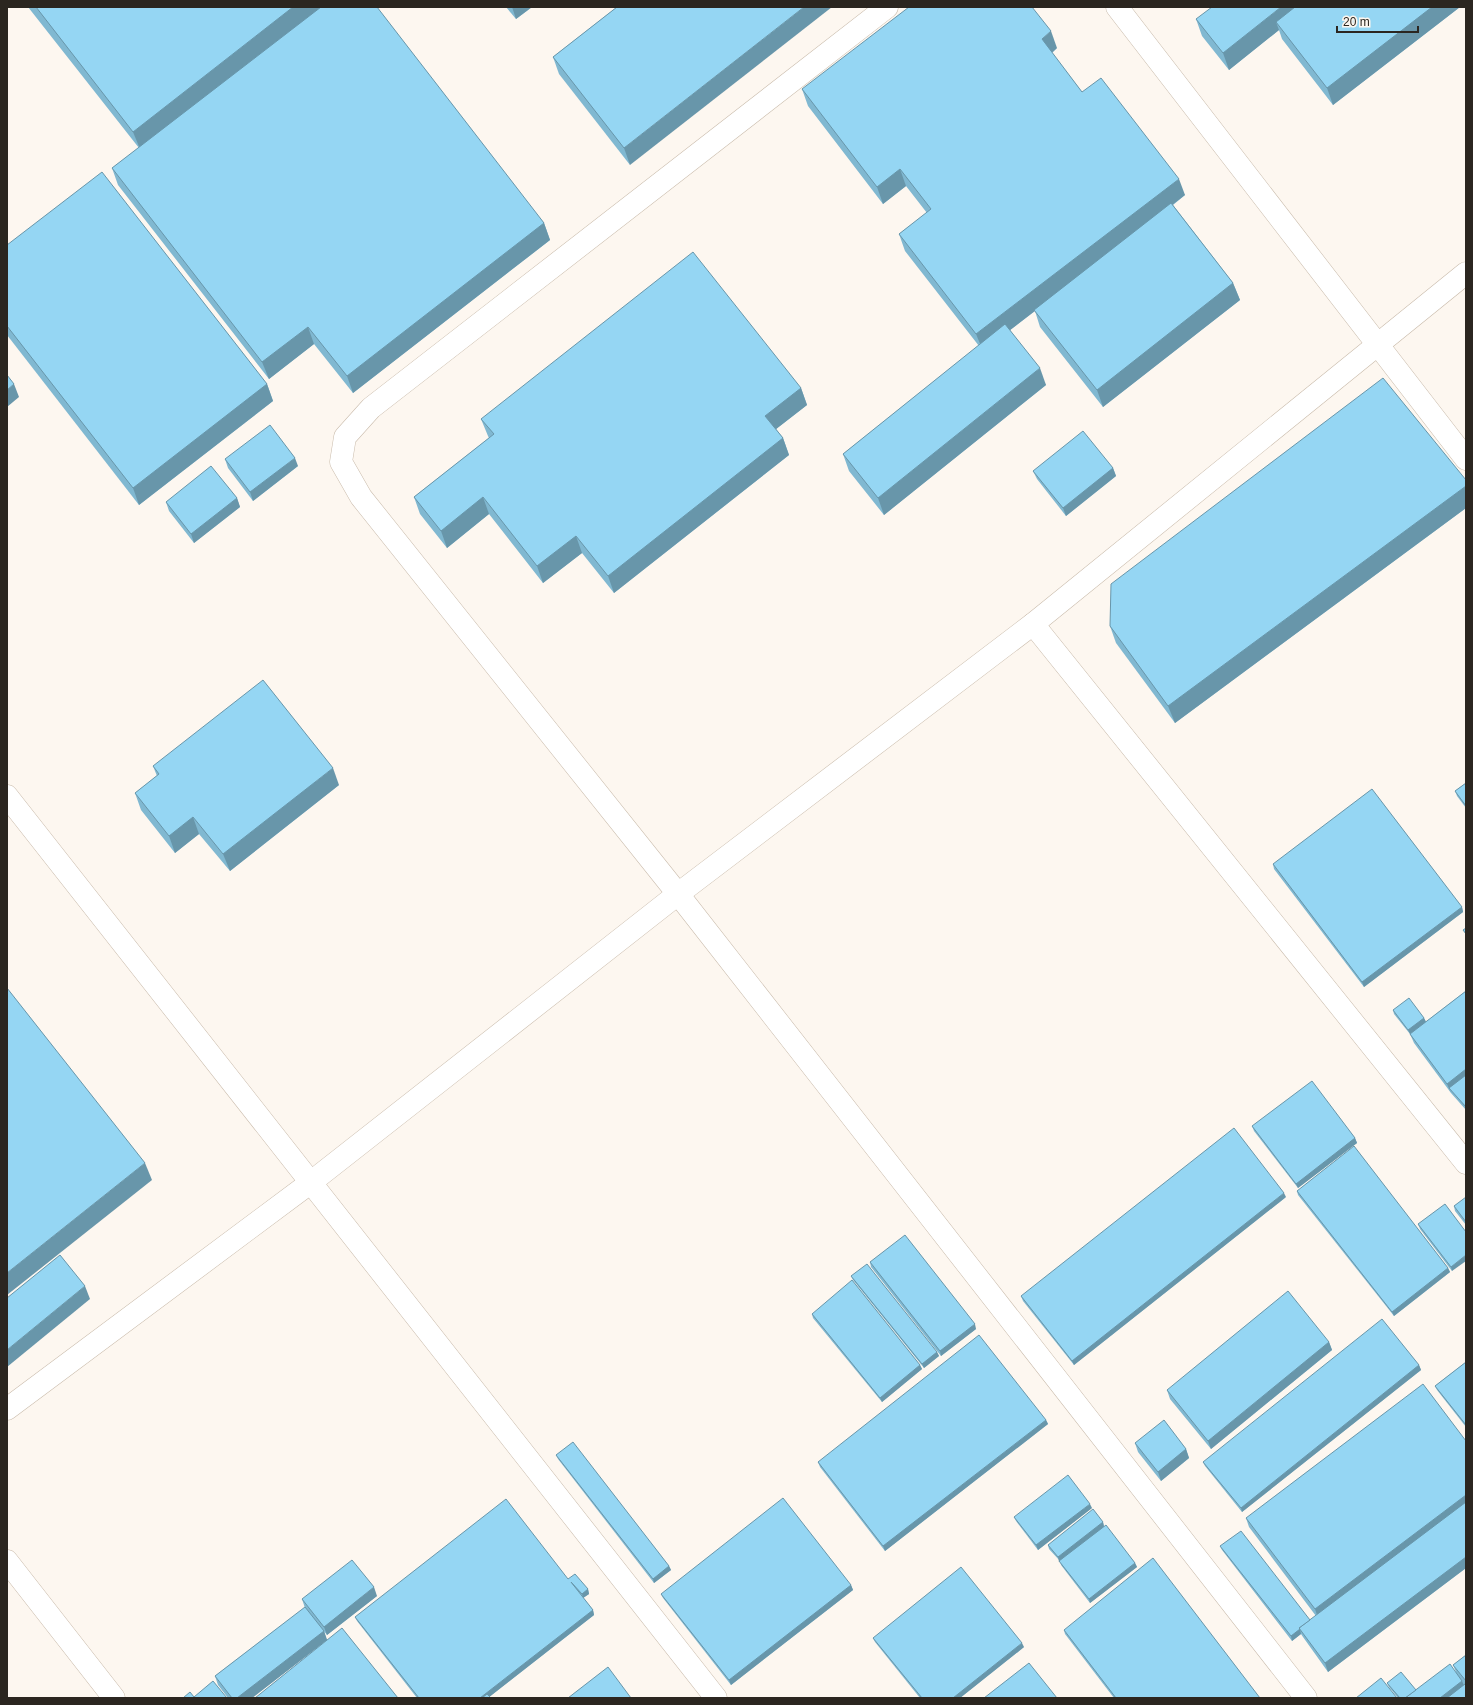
<svg xmlns="http://www.w3.org/2000/svg" width="1473" height="1705" viewBox="0 0 1473 1705" font-family="Arial,sans-serif">
<style>
.lines{fill:none;stroke-linecap:round;stroke-linejoin:round}
.secondary-casing{stroke:#c9bbab;stroke-width:23}
.secondary{stroke:#fff;stroke-width:22}
.wall{fill:#80b8d1}
.shaded-wall{fill:#6896aa}
.building{fill:#95d6f3;stroke:#6896aa}
</style>
<rect width="100%" height="100%" fill="#fdf7f0"/>
<g class="lines">
<!-- secondary casing -->
<g class="secondary-casing">
<g id="secondary">
<polyline points="887,7 371,408 345,437 341,462 361,497 678,894 1306,1698"/>
<polyline points="1117,7 1466,459"/>
<polyline points="1033,624 1466,1163"/>
<polyline points="7,796 716,1698"/>
<polyline points="7,1409 310,1183 678,894 1033,624 1466,273"/>
<polyline points="7,1561 114,1698"/>
</g>
</g>
<!-- secondary -->
<use href="#secondary" class="secondary"/>
</g>
<!-- wall -->
<g class="wall">
<polygon points="28,7 321,7 544,223 550,240 353,393 314,344 269,379 118,185 112,168 139,148"/>
<polygon points="506,7 532,7 516,19"/>
<polygon points="617,7 630,165 559,74 553,57"/>
<polygon points="1460,7 1333,105 1282,39 1279,30 1229,70 1202,36 1196,19"/>
<polygon points="1057,48 1052,53 1082,92 1185,195 1173,205 1233,283 1240,300 1103,407 1040,327 1035,311 1010,330 1046,385 884,515 849,471 843,454 979,346 905,251 899,234 927,213 906,186 883,204 808,106 802,89"/>
<polygon points="7,245 267,384 273,401 139,505 7,335"/>
<polygon points="801,388 807,405 776,429 783,438 789,455 614,593 582,553 543,583 489,514 447,548 420,514 414,497 489,438 488,436 481,419"/>
<polygon points="225,459 298,466 253,501 228,468"/>
<polygon points="1113,468 1116,476 1066,516 1037,479 1033,471"/>
<polygon points="1466,480 1466,508 1175,723 1116,643 1110,626"/>
<polygon points="237,498 240,507 194,543 169,511 166,502"/>
<polygon points="153,766 339,785 230,871 199,834 175,853 141,810 135,793 157,776"/>
<polygon points="1466,783 1466,808 1457,796 1455,791"/>
<polygon points="1273,864 1462,907 1463,912 1364,987 1274,869"/>
<polygon points="1466,991 1466,1110 1451,1093 1414,1043 1410,1034"/>
<polygon points="1393,1010 1424,1018 1426,1022 1410,1034 1394,1014"/>
<polygon points="1252,1126 1355,1138 1357,1143 1298,1188 1254,1131"/>
<polygon points="1297,1191 1448,1268 1450,1272 1394,1316 1298,1195"/>
<polygon points="1286,1197 1074,1365 1023,1301 1021,1296"/>
<polygon points="1466,1198 1466,1225 1455,1211 1454,1206"/>
<polygon points="1418,1224 1466,1232 1452,1271 1420,1229"/>
<polygon points="870,1262 976,1329 941,1356 871,1267"/>
<polygon points="851,1276 937,1352 939,1356 924,1368 853,1280"/>
<polygon points="812,1314 920,1365 922,1369 882,1402 813,1318"/>
<polygon points="1329,1342 1332,1350 1211,1449 1170,1399 1167,1390"/>
<polygon points="1466,1362 1466,1427 1437,1390 1435,1386"/>
<polygon points="1419,1365 1421,1370 1242,1512 1205,1466 1203,1462"/>
<polygon points="1046,1420 1048,1424 885,1551 820,1467 818,1462"/>
<polygon points="1466,1441 1466,1568 1328,1672 1303,1637 1301,1634 1292,1641 1222,1550 1220,1546 1310,1620 1316,1616 1249,1527 1246,1518"/>
<polygon points="1135,1443 1186,1449 1189,1458 1161,1481 1138,1452"/>
<polygon points="556,1455 669,1566 671,1570 654,1583 558,1459"/>
<polygon points="1092,1508 1038,1550 1016,1521 1014,1517"/>
<polygon points="1103,1522 1104,1526 1135,1563 1137,1567 1090,1603 1061,1565 1060,1561 1049,1549 1048,1545"/>
<polygon points="568,1579 588,1589 589,1594 583,1598 593,1610 594,1615 489,1697 491,1698 417,1698 357,1621 355,1617"/>
<polygon points="851,1585 853,1590 731,1685 663,1598 661,1594"/>
<polygon points="377,1596 327,1635 306,1609 324,1631 327,1640 252,1698 228,1698 218,1685 215,1676 305,1608 302,1599"/>
<polygon points="1064,1630 1260,1698 1114,1698 1065,1634"/>
<polygon points="873,1638 1024,1647 960,1698 920,1698 875,1642"/>
<polygon points="1466,1655 1466,1698 1398,1698 1389,1687 1387,1683 1416,1690 1456,1672 1453,1665"/>
</g>
<!-- shaded-wall -->
<g class="shaded-wall">
<polygon points="293,7 321,7 140,149 133,132"/>
<polygon points="512,7 532,7 516,19"/>
<polygon points="804,7 832,7 630,165 624,148"/>
<polygon points="1281,7 1308,7 1276,22 1279,30 1229,70 1223,53"/>
<polygon points="1432,7 1460,7 1333,105 1327,88"/>
<polygon points="1051,31 1057,48 1048,56 1042,39"/>
<polygon points="900,169 906,186 883,204 877,187"/>
<polygon points="1179,179 1185,195 983,351 976,334"/>
<polygon points="544,223 550,240 353,393 347,376"/>
<polygon points="1233,283 1240,300 1103,407 1097,390"/>
<polygon points="308,327 314,344 269,379 262,362"/>
<polygon points="1040,368 1046,385 884,515 878,498"/>
<polygon points="14,384 19,397 7,407 7,390"/>
<polygon points="267,384 273,401 139,505 133,488"/>
<polygon points="801,388 807,405 771,433 765,416"/>
<polygon points="783,438 789,455 614,593 608,576"/>
<polygon points="295,458 298,466 253,501 250,492"/>
<polygon points="1113,468 1116,476 1066,516 1063,508"/>
<polygon points="1466,486 1466,508 1175,723 1168,706"/>
<polygon points="483,497 489,514 447,548 441,531"/>
<polygon points="237,498 240,507 194,543 191,534"/>
<polygon points="576,536 582,553 543,583 537,566"/>
<polygon points="333,768 339,785 230,871 223,854"/>
<polygon points="193,817 199,834 175,853 169,836"/>
<polygon points="1462,907 1463,912 1364,987 1362,982"/>
<polygon points="1424,1018 1426,1022 1410,1034 1408,1030"/>
<polygon points="1466,1069 1466,1080 1449,1088 1451,1093 1447,1084"/>
<polygon points="1355,1138 1357,1143 1298,1188 1296,1184"/>
<polygon points="145,1163 152,1180 7,1295 7,1273"/>
<polygon points="1284,1193 1286,1197 1074,1365 1072,1361"/>
<polygon points="1466,1255 1466,1261 1452,1271 1451,1267"/>
<polygon points="1448,1268 1450,1272 1394,1316 1392,1312"/>
<polygon points="85,1286 90,1299 7,1367 7,1350"/>
<polygon points="975,1324 976,1329 941,1356 940,1351"/>
<polygon points="1329,1342 1332,1350 1211,1449 1208,1441"/>
<polygon points="937,1352 939,1356 924,1368 922,1364"/>
<polygon points="920,1365 922,1369 882,1402 880,1398"/>
<polygon points="1419,1365 1421,1370 1242,1512 1241,1508"/>
<polygon points="1046,1420 1048,1424 885,1551 883,1546"/>
<polygon points="1186,1449 1189,1458 1161,1481 1158,1472"/>
<polygon points="1466,1495 1466,1506 1318,1618 1315,1609"/>
<polygon points="1090,1504 1092,1508 1038,1550 1036,1545"/>
<polygon points="1103,1522 1104,1527 1059,1562 1058,1557"/>
<polygon points="1466,1557 1466,1568 1328,1672 1325,1663"/>
<polygon points="1135,1563 1137,1567 1090,1603 1089,1599"/>
<polygon points="669,1566 671,1570 654,1583 653,1579"/>
<polygon points="851,1585 853,1590 731,1685 729,1680"/>
<polygon points="374,1587 377,1596 327,1635 324,1627"/>
<polygon points="588,1589 589,1594 583,1598 582,1594"/>
<polygon points="593,1610 594,1615 488,1698 480,1698"/>
<polygon points="1300,1629 1301,1634 1292,1641 1291,1636"/>
<polygon points="324,1631 327,1640 252,1698 237,1698"/>
<polygon points="1022,1643 1024,1647 960,1698 953,1698"/>
<polygon points="1462,1681 1466,1690 1455,1698 1440,1698"/>
</g>
<!-- building -->
<g class="building">
<polygon points="36,7 293,7 133,132"/>
<polygon points="321,7 377,7 544,223 347,376 308,327 262,362 112,168"/>
<polygon points="617,7 804,7 624,148 553,57"/>
<polygon points="909,7 1032,7 1051,31 1042,39 1082,92 1101,78 1179,179 976,334 899,234 931,209 900,169 877,187 802,89"/>
<polygon points="1212,7 1281,7 1223,53 1196,19"/>
<polygon points="1295,7 1432,7 1327,88 1276,22"/>
<polygon points="102,172 267,384 133,488 7,326 7,245"/>
<polygon points="1171,203 1233,283 1097,390 1034,310"/>
<polygon points="693,252 801,388 765,416 783,438 608,576 576,536 537,566 483,497 441,531 414,497 494,434 481,419"/>
<polygon points="1005,324 1040,368 878,498 843,454"/>
<polygon points="7,375 14,384 7,390"/>
<polygon points="1383,378 1466,480 1466,486 1168,706 1110,626 1111,584"/>
<polygon points="270,425 295,458 250,492 225,459"/>
<polygon points="1083,431 1113,468 1063,508 1033,471"/>
<polygon points="211,466 237,498 191,534 166,502"/>
<polygon points="263,680 333,768 223,854 193,817 169,836 135,793 159,774 153,766"/>
<polygon points="1466,783 1466,806 1455,791"/>
<polygon points="1372,789 1462,907 1362,982 1273,864"/>
<polygon points="1466,928 1466,934 1463,930"/>
<polygon points="7,988 145,1163 7,1273"/>
<polygon points="1466,991 1466,1069 1447,1084 1410,1034"/>
<polygon points="1409,998 1424,1018 1408,1030 1393,1010"/>
<polygon points="1466,1075 1466,1107 1449,1088"/>
<polygon points="1312,1081 1355,1138 1296,1184 1252,1126"/>
<polygon points="1234,1128 1284,1193 1072,1361 1021,1296"/>
<polygon points="1354,1146 1448,1268 1392,1312 1297,1191"/>
<polygon points="1466,1197 1466,1222 1454,1206"/>
<polygon points="1445,1204 1466,1232 1466,1255 1451,1267 1418,1224"/>
<polygon points="905,1235 975,1324 940,1351 870,1262"/>
<polygon points="60,1255 85,1286 7,1350 7,1298"/>
<polygon points="867,1264 937,1352 922,1364 851,1276"/>
<polygon points="852,1280 920,1365 880,1398 812,1314"/>
<polygon points="1288,1291 1329,1342 1208,1441 1167,1390"/>
<polygon points="1382,1319 1419,1365 1241,1508 1203,1462"/>
<polygon points="979,1335 1046,1420 883,1546 818,1462"/>
<polygon points="1466,1362 1466,1425 1435,1386"/>
<polygon points="1423,1384 1466,1441 1466,1495 1315,1609 1246,1518"/>
<polygon points="1164,1420 1186,1449 1158,1472 1135,1443"/>
<polygon points="573,1442 669,1566 653,1579 556,1455"/>
<polygon points="1068,1475 1090,1504 1036,1545 1014,1517"/>
<polygon points="783,1498 851,1585 729,1680 661,1594"/>
<polygon points="506,1499 568,1579 575,1574 588,1589 582,1594 571,1582 593,1610 480,1698 419,1698 355,1617"/>
<polygon points="1466,1502 1466,1557 1325,1663 1299,1628"/>
<polygon points="1093,1509 1103,1522 1058,1557 1048,1545"/>
<polygon points="1106,1525 1135,1563 1089,1599 1059,1561"/>
<polygon points="1241,1531 1310,1620 1299,1628 1300,1629 1291,1636 1220,1546"/>
<polygon points="1153,1558 1260,1698 1116,1698 1064,1630"/>
<polygon points="352,1560 374,1587 324,1627 302,1599"/>
<polygon points="961,1567 1022,1643 953,1698 922,1698 873,1638"/>
<polygon points="305,1607 324,1631 237,1698 232,1698 215,1676"/>
<polygon points="342,1628 398,1698 255,1698"/>
<polygon points="1466,1655 1466,1681 1453,1665"/>
<polygon points="1029,1663 1057,1698 984,1698"/>
<polygon points="1450,1664 1462,1681 1440,1698 1405,1698"/>
<polygon points="608,1667 631,1698 568,1698"/>
<polygon points="1401,1672 1416,1690 1405,1698 1400,1698 1387,1683"/>
<polygon points="1381,1678 1397,1698 1356,1698"/>
<polygon points="213,1681 227,1698 183,1698 190,1692 194,1697"/>
<polygon points="1465,1684 1466,1686 1466,1698 1447,1698"/>
<polygon points="487,1694 491,1698 482,1698"/>
</g>
<!-- border -->
<rect width="1473" height="1705" fill="none" stroke="#2b2620" stroke-width="16"/>
<!-- scale -->
<path d="M1337 26v6h81v-6" fill="none" stroke="#2b2620" stroke-width="2"/>
<text x="1343" y="26" font-size="12" fill="#2b2620" stroke="#fdf7f0" stroke-width="3" paint-order="stroke">20 m</text>
</svg>
